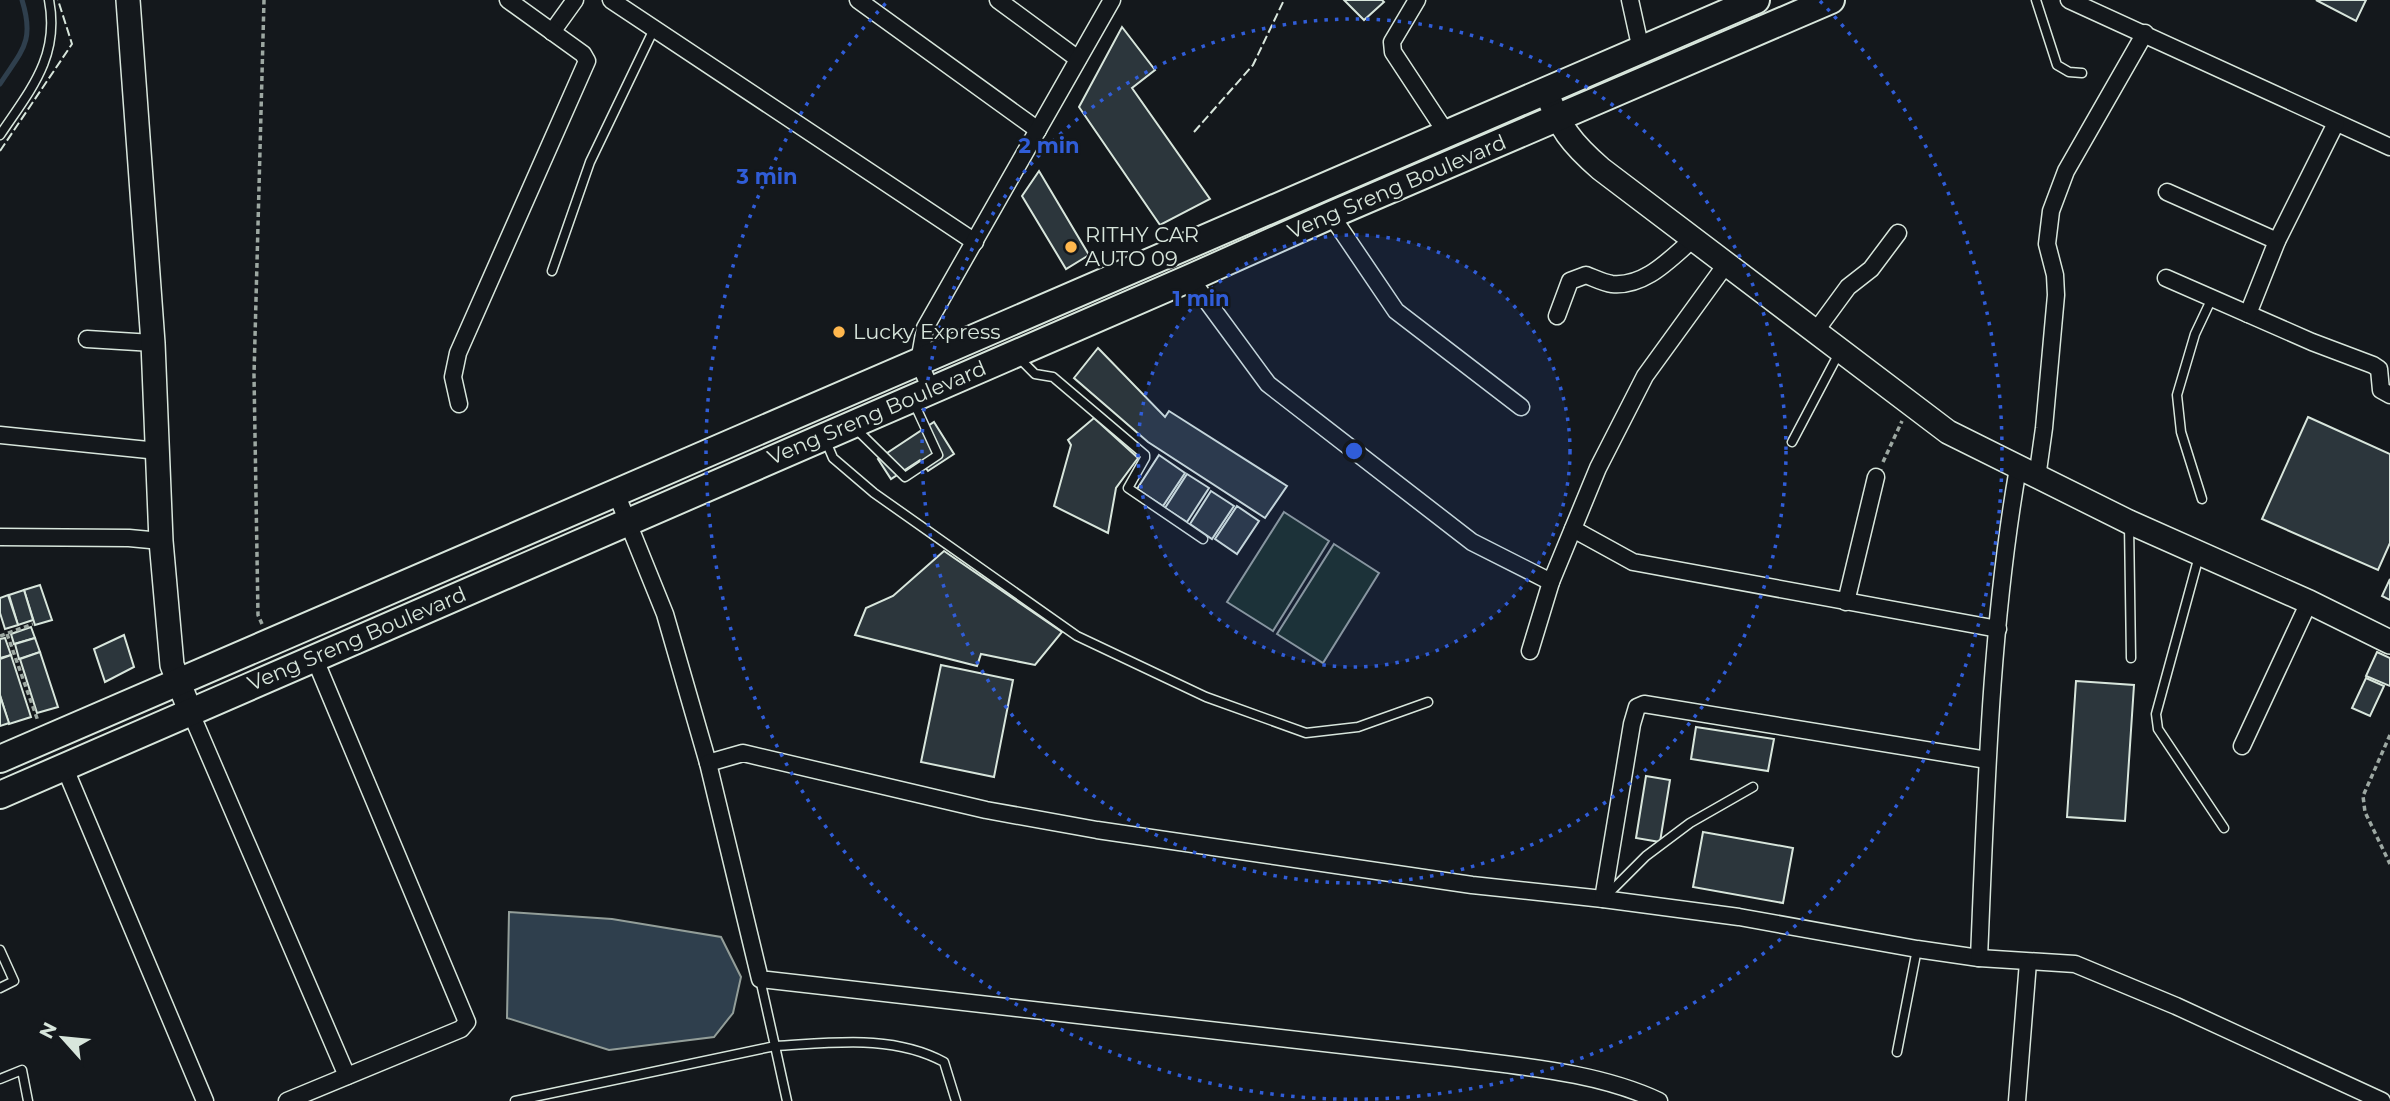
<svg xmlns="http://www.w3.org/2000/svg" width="2390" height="1101" viewBox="0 0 2390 1101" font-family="Montserrat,sans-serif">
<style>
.green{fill:#1a2d24;stroke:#939e99;stroke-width:2}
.water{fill:#2f3f4d;stroke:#939e99;stroke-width:2}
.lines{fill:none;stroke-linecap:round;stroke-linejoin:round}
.stream{stroke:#2f3f4d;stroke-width:5}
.building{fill:#2c363c;stroke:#d8e6dc;stroke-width:2}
.lane-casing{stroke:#d8e6dc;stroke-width:11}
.street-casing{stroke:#d8e6dc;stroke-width:19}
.secondary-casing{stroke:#d8e6dc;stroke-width:26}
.primary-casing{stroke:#d8e6dc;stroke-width:30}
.path{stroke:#9da8a2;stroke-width:3.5;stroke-dasharray:5 3.5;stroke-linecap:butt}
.lane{stroke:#14181c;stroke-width:8}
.street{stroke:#14181c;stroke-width:16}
.secondary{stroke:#14181c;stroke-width:23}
.primary{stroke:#14181c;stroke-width:26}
.fence{stroke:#d8e6dc;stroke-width:2;stroke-dasharray:9 3.5;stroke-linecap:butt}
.ring{fill:none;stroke:#305dd8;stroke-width:3.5;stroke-dasharray:3.5 7}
.poi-dot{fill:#ffb74d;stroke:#14181c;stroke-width:2.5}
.labels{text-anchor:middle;stroke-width:5;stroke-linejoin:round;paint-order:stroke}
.street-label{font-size:21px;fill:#d8e6dc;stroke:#14181c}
.poi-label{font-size:21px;fill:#d8e6dc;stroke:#14181c;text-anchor:start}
.centre{fill:#305dd8;stroke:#14181c;stroke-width:3.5}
.ring-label{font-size:21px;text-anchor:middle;font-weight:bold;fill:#305dd8;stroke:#14181c;stroke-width:5;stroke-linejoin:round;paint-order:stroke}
</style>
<rect width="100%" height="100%" fill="#14181c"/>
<!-- green -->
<g class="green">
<polygon points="1284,512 1329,541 1273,631 1227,602"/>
<polygon points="1334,544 1379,573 1323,663 1277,634"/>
</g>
<!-- water -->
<polygon class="water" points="509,912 612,919 721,937 741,977 733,1013 714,1037 609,1050 507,1018"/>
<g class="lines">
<!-- stream -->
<path class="stream" d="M 0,84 C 22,50 35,42 22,0"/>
</g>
<!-- building -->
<g class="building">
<polygon points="1344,0 1382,0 1384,2 1364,20"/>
<polygon points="2316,0 2366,0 2356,21"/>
<polygon points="1122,27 1155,70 1132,88 1210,199 1160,225 1079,107"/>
<polygon points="1039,171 1089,255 1066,269 1022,196"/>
<polygon points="1098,348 1165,417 1169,411 1287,486 1265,518 1148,442 1074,378"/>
<polygon points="2308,417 2390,454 2390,543 2378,570 2262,519"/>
<polygon points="1094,418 1138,458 1116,488 1108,533 1054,506 1071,445 1068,440"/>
<polygon points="934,422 954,454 928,471 920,460 891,479 878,459"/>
<polygon points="1159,455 1185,473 1163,506 1137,489"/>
<polygon points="1187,474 1209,488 1187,522 1165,508"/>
<polygon points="1211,491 1234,506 1212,539 1190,524"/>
<polygon points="1237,506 1259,521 1237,554 1215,539"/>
<polygon points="944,551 1062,632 1035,665 981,654 977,666 855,635 866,608 893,596"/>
<polygon points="2390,579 2390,600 2382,596"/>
<polygon points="40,585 52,620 35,625 24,590"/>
<polygon points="24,590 33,620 18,625 9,595"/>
<polygon points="8,595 18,625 5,629 0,613 0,598"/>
<polygon points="31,627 35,638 14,644 11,634"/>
<polygon points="124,635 134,667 105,682 94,649"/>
<polygon points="5,638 11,655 0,658 0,639"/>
<polygon points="35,638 40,652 19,659 15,644"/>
<polygon points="40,652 58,707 37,713 20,659"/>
<polygon points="2377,652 2390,658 2390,686 2366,676"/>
<polygon points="11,655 31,717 9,724 0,695 0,659"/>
<polygon points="941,665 1013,680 994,777 921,762"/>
<polygon points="2366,678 2384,686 2370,716 2352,708"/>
<polygon points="2076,681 2134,685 2125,821 2067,817"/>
<polygon points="0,696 9,723 0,726"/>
<polygon points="1696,727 1774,739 1768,771 1691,759"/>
<polygon points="1646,776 1670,780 1660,842 1636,838"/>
<polygon points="1703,832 1793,848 1783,903 1693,887"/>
</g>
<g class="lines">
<!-- lane casing -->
<g class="lane-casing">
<g id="lane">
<polyline points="2036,0 2057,65 2069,72 2082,73"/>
<path d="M 0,135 C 30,90 60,57 49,0"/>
<polyline points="552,271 590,162 654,29"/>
<polyline points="1019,358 1035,374 1053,377 1145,455 1145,458 1128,488 1203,539"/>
<polyline points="856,429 905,477 938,455 914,403"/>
<polyline points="825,439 833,458 874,493 1077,636 1206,697 1306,733 1358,727 1428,702"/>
<polyline points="1792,442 1839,353"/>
<polyline points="2202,499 2181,432 2177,395 2195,334 2212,298"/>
<polyline points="2129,524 2131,658"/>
<polyline points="2199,556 2156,714 2158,729 2224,828"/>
<polyline points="1605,897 1646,856 1690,823 1753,787"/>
<polyline points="0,950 14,981 0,988"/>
<polyline points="1897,1052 1917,949"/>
<polyline points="0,1079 22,1070 28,1101"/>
<polyline points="515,1101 775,1046 760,979"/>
<path d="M 787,1101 L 775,1046 C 832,1043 892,1034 944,1062 L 956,1101"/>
</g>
</g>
<!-- street casing -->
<g class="street-casing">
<g id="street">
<polyline points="611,0 975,242"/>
<polyline points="858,0 1038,130"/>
<polyline points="998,0 1078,59"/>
<polyline points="1417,0 1392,42 1393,52 1447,134"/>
<polyline points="1630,0 1641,50"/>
<polyline points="2069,0 2390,147"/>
<polyline points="552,32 575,0"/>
<polyline points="2167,192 2277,241"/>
<polyline points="1331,215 1396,311 1521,407"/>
<polyline points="1190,278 1268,384 1472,542 1551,582"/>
<polyline points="2166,278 2312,342 2373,365 2379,369 2381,390 2390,395"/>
<polyline points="2248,314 2277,241 2336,123"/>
<path d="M 1557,316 L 1570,281 L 1586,275 C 1594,278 1604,283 1612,284 C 1645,287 1670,259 1692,240"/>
<polyline points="1815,332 1848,287 1871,269 1898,233"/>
<polyline points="87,339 153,343"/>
<polyline points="931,390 919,362 925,328 1112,0"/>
<polyline points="459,404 453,377 458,353 587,61 583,54 508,0"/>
<polyline points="0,435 158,451"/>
<polyline points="2037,478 2044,428 2056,295 2055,275 2047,244 2051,211 2066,171 2145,33"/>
<path d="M 616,493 L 665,614 L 708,763 L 760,979 L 1456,1058 C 1524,1067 1597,1072 1659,1101"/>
<polyline points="1573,529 1633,562 1998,629"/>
<polyline points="0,537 129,538 161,541"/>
<polyline points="1846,602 1876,477"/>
<polyline points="1530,651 1551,582 1598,468 1645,376 1727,263"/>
<polyline points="190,711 347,1076"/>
<polyline points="2242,746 2309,602"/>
<polyline points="708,763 743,753 986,810 1097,830 1472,885 1603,899 1739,917 1917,949 1979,958 2075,964 2176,1006 2382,1101"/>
<polyline points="64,766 205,1101"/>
<polyline points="1603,899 1632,724 1637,707 1644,704 1987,760"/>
<path d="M 1979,958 C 1986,794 1990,629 2018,468"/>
<polyline points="287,1101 461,1029 467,1022 314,657"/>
<polyline points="2017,1101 2028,962"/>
</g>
</g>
<!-- secondary casing -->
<g class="secondary-casing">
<g id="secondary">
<polyline points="128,0 153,343 161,541 172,665 190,711"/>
<path d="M 1546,91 C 1560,128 1571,143 1601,169 L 1948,432 L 2129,522 L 2309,602 L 2390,642"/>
</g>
</g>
<!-- primary casing -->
<g class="primary-casing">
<g id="primary">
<polyline points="0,759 1756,0"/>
<polyline points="0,795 1190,278 1331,215 1831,0"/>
</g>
</g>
<!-- path -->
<g class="path">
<polyline points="1883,462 1902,421"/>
<polyline points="262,624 258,615 254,375 264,0"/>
<polyline points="7,634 38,721"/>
<polyline points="0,636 33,624"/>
<polyline points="2390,735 2363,796 2365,812 2390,864"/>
</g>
<!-- lane -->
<use href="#lane" class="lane"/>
<!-- street -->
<use href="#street" class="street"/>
<!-- secondary -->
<use href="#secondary" class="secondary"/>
<!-- primary -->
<use href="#primary" class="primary"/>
<!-- fence -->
<g class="fence">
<polyline points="1194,132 1253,65 1284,0"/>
<polyline points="0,151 72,44 58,0"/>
</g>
</g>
<!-- distance rings -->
<circle cx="1354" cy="451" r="216" fill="#305dd8" fill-opacity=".12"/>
<g class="ring">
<circle cx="1354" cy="451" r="216"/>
<circle cx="1354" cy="451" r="432"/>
<path d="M1820 1A648 648 0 1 1 888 1"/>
</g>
<!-- markers -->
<g class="poi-dot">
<circle cx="1071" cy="247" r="7"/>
<circle cx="839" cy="332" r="7"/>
</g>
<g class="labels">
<!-- street labels -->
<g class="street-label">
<text transform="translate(1397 187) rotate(-23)" y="7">Veng Sreng Boulevard</text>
<text transform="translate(877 413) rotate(-23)" y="7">Veng Sreng Boulevard</text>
<text transform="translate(357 639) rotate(-23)" y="7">Veng Sreng Boulevard</text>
</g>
<!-- poi labels -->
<g class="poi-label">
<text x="1085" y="242">RITHY CAR<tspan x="1085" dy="24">AUTO 09</tspan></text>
<text x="853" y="339">Lucky Express</text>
</g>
</g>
<circle cx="1354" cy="451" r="10" class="centre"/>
<g class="ring-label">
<text x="1049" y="153">2 min</text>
<text x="767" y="184">3 min</text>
<text x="1201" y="306">1 min</text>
</g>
<!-- north arrow -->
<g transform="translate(63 1038) rotate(297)" stroke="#14181c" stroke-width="5" paint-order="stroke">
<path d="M0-5L12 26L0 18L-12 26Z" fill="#d8e6dc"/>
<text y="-10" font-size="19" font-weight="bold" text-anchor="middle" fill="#d8e6dc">N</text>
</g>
</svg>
